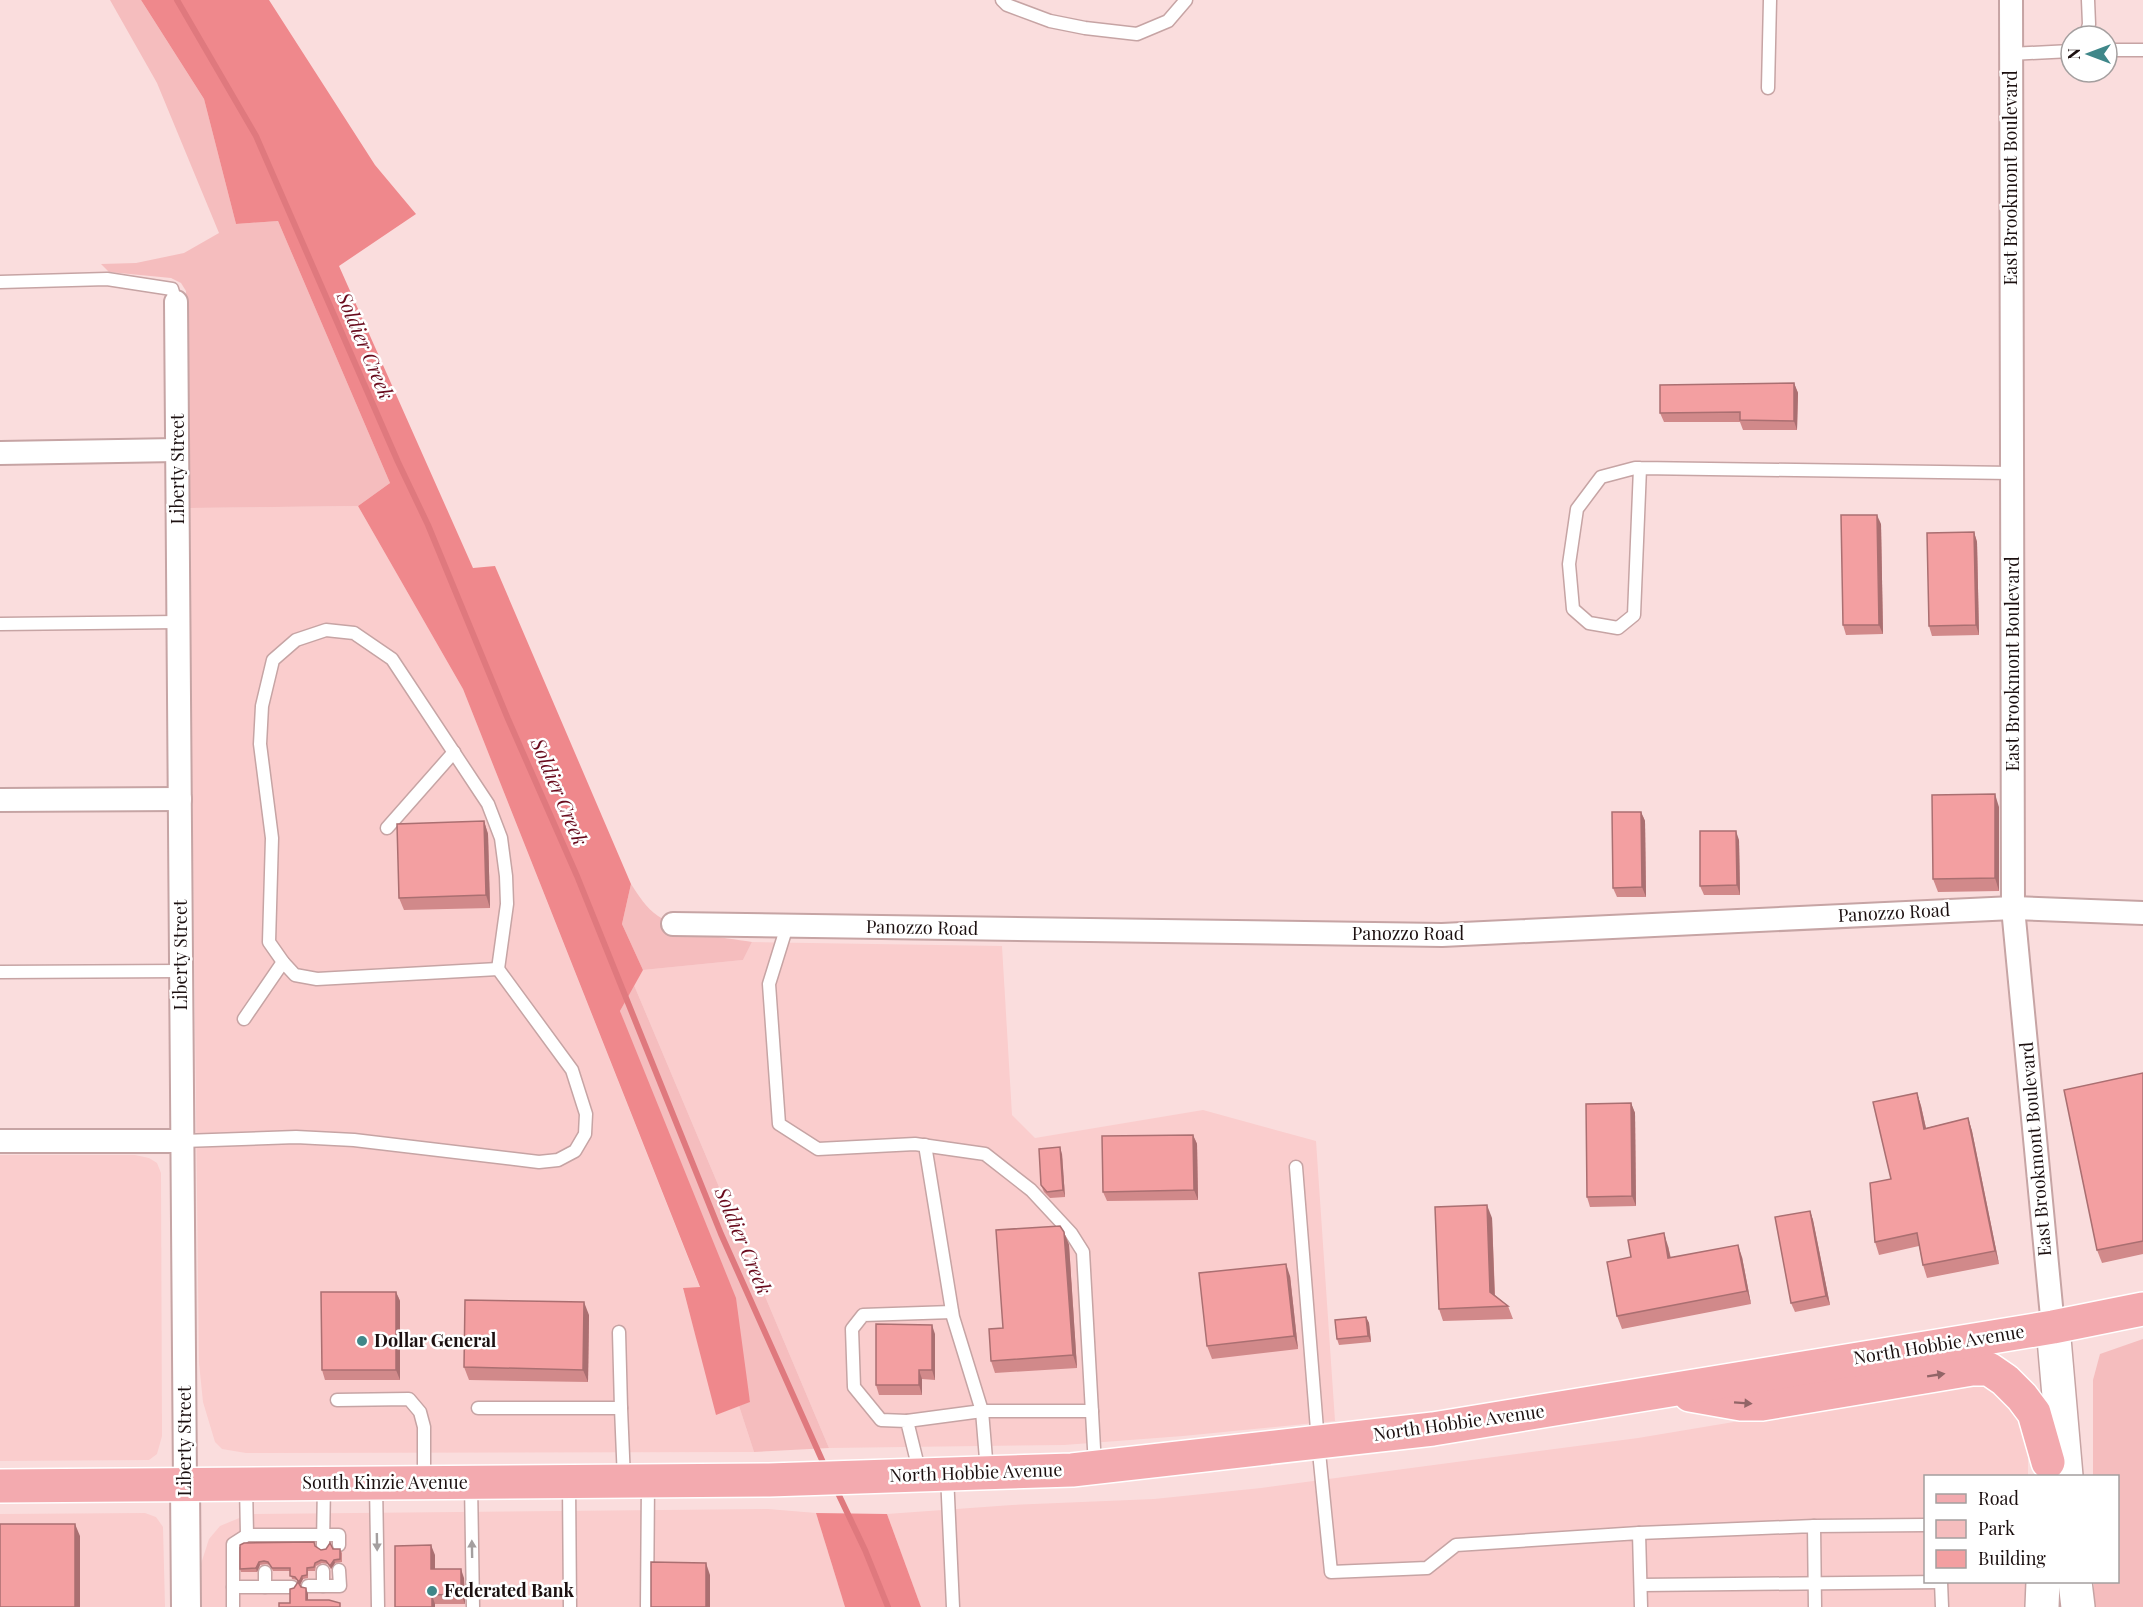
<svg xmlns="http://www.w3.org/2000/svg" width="2143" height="1607" viewBox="0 0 2143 1607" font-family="'Playfair Display',serif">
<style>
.built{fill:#facdcd}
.green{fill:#f5bdbe}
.forest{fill:#ef888c}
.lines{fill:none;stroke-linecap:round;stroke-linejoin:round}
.stream{stroke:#df797e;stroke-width:6}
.service-casing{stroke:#c6a4a4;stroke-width:15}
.minor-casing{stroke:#c6a4a4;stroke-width:26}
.tertiary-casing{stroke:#c6a4a4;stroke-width:32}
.secondary-casing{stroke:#c6a4a4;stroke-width:36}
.primary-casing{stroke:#fff;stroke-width:36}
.service{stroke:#fff;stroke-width:12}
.minor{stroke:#fff;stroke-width:22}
.tertiary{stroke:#fff;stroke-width:28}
.secondary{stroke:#fff;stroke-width:33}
.primary{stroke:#f3aaaf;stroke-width:33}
.wall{fill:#d1898a}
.shaded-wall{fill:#aa6f71}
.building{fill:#f39fa1;stroke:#aa6f71;stroke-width:1.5}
.oneway{fill:#926567}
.oneway2{fill:#a49f9f}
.poi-dot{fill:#3f8789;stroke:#fff;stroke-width:2}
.labels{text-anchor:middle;stroke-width:5;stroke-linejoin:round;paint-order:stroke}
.street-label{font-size:18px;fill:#1c1010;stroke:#fff}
.poi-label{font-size:18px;font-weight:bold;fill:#1c1010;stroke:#fff;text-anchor:start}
.water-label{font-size:20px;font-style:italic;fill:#690b1d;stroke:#fff}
</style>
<rect width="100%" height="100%" fill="#fadddd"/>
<!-- built -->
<g class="built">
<polygon points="358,506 463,689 700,1288 683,1289 717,1414 739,1406 754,1452 246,1453 222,1449 215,1442 203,1402 199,1363 189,508"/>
<polygon points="752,942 1002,946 1012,1115 1035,1138 1203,1110 1316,1141 1335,1421 1183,1436 1064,1445 829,1448 634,985 643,970 743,960"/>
<polygon points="0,1155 135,1155 149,1158 157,1163 161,1173 162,1436 157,1454 149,1460 0,1461"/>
<polygon points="1967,1383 1988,1385 2015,1407 2028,1438 2028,1476 1926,1476 1926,1582 2026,1582 2025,1607 921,1607 887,1514 1012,1505 1154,1499 1261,1488 1638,1438"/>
<polygon points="768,1509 816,1513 845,1607 199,1607 199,1570 209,1539 220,1526 249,1514"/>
<polygon points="145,1513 156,1517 163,1527 165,1607 0,1607 0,1514"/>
</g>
<!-- green -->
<g class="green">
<polygon points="110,0 141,0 204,99 236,224 278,221 390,483 358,506 189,508 186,291 181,283 171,278 109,272 101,264 136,263 184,253 219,233 157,83"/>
<path d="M 631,884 C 639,896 646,908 658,916 C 686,935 720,937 752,942 L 743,960 L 643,970 L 622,924 Z"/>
<polygon points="634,985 829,1448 754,1452 739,1406 750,1401 620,1011"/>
<polygon points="2143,1339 2143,1607 2094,1607 2094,1582 2118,1582 2118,1476 2093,1476 2093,1380 2100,1354"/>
</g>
<!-- forest -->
<g class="forest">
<polygon points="141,0 269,0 375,165 416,214 339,266 473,568 495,566 631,884 622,924 643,970 620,1011 736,1298 750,1402 716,1415 683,1288 700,1287 463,689 358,506 390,483 278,221 236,224 204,99"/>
<polygon points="816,1513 887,1514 921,1607 845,1607"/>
</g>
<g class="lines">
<!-- stream -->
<g class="stream">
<polyline points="177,0 256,136 398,462 428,525 508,719 577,876 721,1234 826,1469"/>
<polyline points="836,1489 865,1550 888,1607"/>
</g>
<!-- service casing -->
<g class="service-casing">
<g id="service">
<polyline points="1002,0 1007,5 1050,21 1085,28 1137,34 1168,21 1186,0"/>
<polyline points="2086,36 2089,24 2088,0"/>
<polyline points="2107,50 2143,50"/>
<polyline points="2010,54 2071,51"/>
<polyline points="1768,88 1770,0"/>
<polyline points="0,282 107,279 172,289 176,302"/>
<polyline points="1640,468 1634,615 1618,628 1589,623 1573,609 1569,564 1577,509 1601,477 1635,468 1640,468 2012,473"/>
<polyline points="0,624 179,622"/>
<polyline points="387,828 454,752"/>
<polyline points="787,926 769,984 779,1124 818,1149 915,1144 985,1154 1031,1190 1071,1233 1083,1252 1095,1466"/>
<polyline points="283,962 269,942 272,838 260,744 262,706 273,660 296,640 326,630 354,633 392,659 488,804 501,838 506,876 507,904 498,969"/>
<polyline points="0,972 181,971"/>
<polyline points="183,1141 296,1137 354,1140 539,1162 558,1160 575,1151 585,1134 586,1114 572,1070 498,969 317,979 295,975 283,962 244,1019"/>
<polyline points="1296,1167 1318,1442 1331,1572 1427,1568 1456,1545 1639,1533 1641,1607"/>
<polyline points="619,1332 621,1408"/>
<polyline points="337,1400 409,1399 420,1412 424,1427 424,1482"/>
<polyline points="478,1408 621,1408 624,1480"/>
<polyline points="907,1421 982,1411 953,1317 925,1145"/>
<polyline points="987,1471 982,1411 1092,1411"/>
<polyline points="920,1474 907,1421 881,1420 854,1387 852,1329 863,1315 952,1312"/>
<polyline points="947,1475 953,1607"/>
<polyline points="569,1482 570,1607"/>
<polyline points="471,1483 473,1607"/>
<polyline points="376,1484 378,1607"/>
<polyline points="246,1485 247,1535"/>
<polyline points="1814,1526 1926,1525"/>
<polyline points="1639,1533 1814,1526 1815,1607"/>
<polyline points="323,1545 324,1484"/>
<polyline points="323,1571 323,1586"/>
<polyline points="265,1572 265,1587"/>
<polyline points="1941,1582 1942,1607"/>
<polyline points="1641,1585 1941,1582"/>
<polyline points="308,1586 340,1586 339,1570"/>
<polyline points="233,1587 292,1587"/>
<polyline points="233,1607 233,1544 247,1535 339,1535 339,1545"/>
<polyline points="647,1607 648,1482"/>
</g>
</g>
<!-- minor casing -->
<g class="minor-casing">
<g id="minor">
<polyline points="2011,0 2013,908 2053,1327"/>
<polyline points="176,302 185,1485"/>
<polyline points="0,453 177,450"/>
<polyline points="0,800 180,799"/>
<polyline points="673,924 1442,935 2013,908 2143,913"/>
<polyline points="0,1141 183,1141"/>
</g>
</g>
<!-- tertiary casing -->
<g class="tertiary-casing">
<polyline id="tertiary" points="185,1485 186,1607"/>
</g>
<!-- secondary casing -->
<g class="secondary-casing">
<g id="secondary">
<polyline points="2053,1327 2066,1476"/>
<polyline points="2075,1582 2078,1607"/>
<polyline points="2042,1607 2043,1582"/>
</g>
</g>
<!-- primary casing -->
<g class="primary-casing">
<g id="primary">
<polyline points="1690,1395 1741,1404 1762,1404 1972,1369 1989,1369 2005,1380 2022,1397 2034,1413 2048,1462"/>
<polyline points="0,1486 769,1480 1072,1470 1433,1429 2053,1327 2143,1309"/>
</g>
</g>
<!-- service -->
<use href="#service" class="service"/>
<!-- minor -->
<use href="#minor" class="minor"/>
<!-- tertiary -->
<use href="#tertiary" class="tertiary"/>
<!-- secondary -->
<use href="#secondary" class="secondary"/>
<!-- primary -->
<use href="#primary" class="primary"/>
</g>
<!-- wall -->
<g class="wall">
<polygon points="1794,383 1798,393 1797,430 1743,430 1740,422 1664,422 1660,413"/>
<polygon points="1881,524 1883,634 1846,635 1843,625"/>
<polygon points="1974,532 1977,542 1979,635 1932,636 1929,626"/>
<polygon points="1999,807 1999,891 1938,892 1933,879"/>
<polygon points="1641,812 1645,821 1646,897 1617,897 1613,888"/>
<polygon points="484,821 488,834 490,908 404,910 399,898"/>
<polygon points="1739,840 1740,895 1704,895 1700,886"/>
<polygon points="2143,1073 2143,1254 2102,1263 2097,1250"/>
<polygon points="1917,1093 1921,1106 1926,1128 1968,1118 1972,1131 1999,1264 1927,1278 1923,1265 1919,1246 1879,1255 1875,1242 1891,1179"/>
<polygon points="1631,1103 1635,1113 1636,1206 1590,1207 1587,1197"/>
<polygon points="1193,1135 1197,1144 1198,1200 1107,1201 1103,1192"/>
<polygon points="1062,1154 1065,1197 1050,1198 1044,1192 1041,1185"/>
<polygon points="1810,1211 1813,1220 1830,1305 1795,1312 1791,1303"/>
<polygon points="1492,1218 1495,1295 1508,1306 1513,1319 1443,1321 1439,1309"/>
<polygon points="1064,1232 1069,1245 1077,1368 995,1373 991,1361 1003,1328"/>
<polygon points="1668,1246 1671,1258 1742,1257 1751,1304 1622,1329 1617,1316 1631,1257"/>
<polygon points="1290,1276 1298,1349 1212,1359 1207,1346"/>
<polygon points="396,1292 400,1301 400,1380 325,1380 322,1370"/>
<polygon points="589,1315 588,1382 469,1380 464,1367"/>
<polygon points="1366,1317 1369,1323 1371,1342 1339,1345 1337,1339"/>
<polygon points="935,1334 935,1380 922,1379 922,1395 879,1395 876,1385"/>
<polygon points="240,1545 315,1546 321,1550 333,1549 340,1549 342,1553 342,1562 335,1563 331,1569 328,1564 322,1563 316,1566 315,1571 308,1571 308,1578 303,1579 300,1585 308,1594 308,1600 290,1603 294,1588 298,1582 297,1580 292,1579 290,1571 273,1571 270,1565 266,1564 260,1565 257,1572 241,1572 240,1569"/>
<polygon points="435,1555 435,1569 464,1578 465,1604 435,1604 435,1607 395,1607"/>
</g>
<!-- shaded-wall -->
<g class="shaded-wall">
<polygon points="1794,383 1798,393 1797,430 1794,421"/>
<polygon points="1877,515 1881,524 1883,634 1879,625"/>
<polygon points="1974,532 1977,542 1979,635 1976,625"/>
<polygon points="1995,794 1999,807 1999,891 1995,878"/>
<polygon points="1641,812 1645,821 1646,897 1642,887"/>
<polygon points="484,821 488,834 490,908 486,895"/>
<polygon points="1736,831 1739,840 1740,895 1737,885"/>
<polygon points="1917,1093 1921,1106 1929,1142 1924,1129"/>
<polygon points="1631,1103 1635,1113 1636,1206 1632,1196"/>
<polygon points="1968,1118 1972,1131 1999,1264 1995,1251"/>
<polygon points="1193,1135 1197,1144 1198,1200 1194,1190"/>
<polygon points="1060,1147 1062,1154 1065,1197 1063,1190"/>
<polygon points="1487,1205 1492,1218 1495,1305 1490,1292"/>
<polygon points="1810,1211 1813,1220 1830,1305 1826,1296"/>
<polygon points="1064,1232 1069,1245 1077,1368 1073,1355"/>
<polygon points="1664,1233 1668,1246 1673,1271 1668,1258"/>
<polygon points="1738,1245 1742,1257 1751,1304 1747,1291"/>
<polygon points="1286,1264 1290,1276 1298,1349 1294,1336"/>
<polygon points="396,1292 400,1301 400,1380 396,1370"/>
<polygon points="584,1302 589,1315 588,1382 583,1370"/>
<polygon points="1366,1317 1369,1323 1371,1342 1368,1336"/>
<polygon points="932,1325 935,1334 935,1380 932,1370"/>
<polygon points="919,1370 922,1379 922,1395 919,1385"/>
<polygon points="75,1524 80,1536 80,1607 75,1607"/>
<polygon points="431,1545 435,1555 435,1578 431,1569"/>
<polygon points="334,1560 335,1563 331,1569 330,1566"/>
<polygon points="259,1562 260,1565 257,1572 256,1568"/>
<polygon points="706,1563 710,1575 710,1607 706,1607"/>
<polygon points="461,1569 464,1578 465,1604 461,1594"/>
<polygon points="302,1576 303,1579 300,1585 299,1582"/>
<polygon points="306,1588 308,1594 308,1606 306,1600"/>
<polygon points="432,1595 435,1604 435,1607 432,1607"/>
</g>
<!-- building -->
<g class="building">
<polygon points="1794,383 1794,421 1740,420 1740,412 1660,413 1660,385"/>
<polygon points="1841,515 1877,515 1879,625 1843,625"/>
<polygon points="1974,532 1976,625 1929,626 1927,533"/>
<polygon points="1995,794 1995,878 1933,879 1932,795"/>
<polygon points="1612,812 1641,812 1642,887 1613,888"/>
<polygon points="484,821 486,895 399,898 397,824"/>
<polygon points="1700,831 1736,831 1737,885 1700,886"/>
<polygon points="2143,1073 2143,1241 2097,1250 2064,1090"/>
<polygon points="1917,1093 1924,1129 1968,1118 1995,1251 1923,1265 1917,1233 1875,1242 1870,1183 1891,1179 1873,1102"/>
<polygon points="1631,1103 1632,1196 1587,1197 1586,1104"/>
<polygon points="1193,1135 1194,1190 1103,1192 1102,1136"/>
<polygon points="1060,1147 1063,1190 1047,1192 1041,1185 1039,1149"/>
<polygon points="1487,1205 1490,1292 1508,1306 1439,1309 1435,1207"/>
<polygon points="1810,1211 1826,1296 1791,1303 1775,1217"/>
<polygon points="1060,1226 1064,1232 1073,1355 991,1361 989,1329 1003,1328 996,1230"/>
<polygon points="1664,1233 1668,1258 1738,1245 1747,1291 1617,1316 1607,1262 1631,1257 1628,1240"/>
<polygon points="1286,1264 1294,1336 1207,1346 1199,1273"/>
<polygon points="321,1292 396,1292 396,1370 322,1370"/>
<polygon points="465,1300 584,1302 583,1370 464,1367"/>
<polygon points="1366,1317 1368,1336 1337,1339 1335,1320"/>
<polygon points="876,1324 932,1325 932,1370 919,1370 919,1385 876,1385"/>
<rect x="0" y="1524" width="75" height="83"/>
<polygon points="314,1542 315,1546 321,1550 326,1549 330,1543 333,1549 340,1549 340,1559 334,1560 330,1566 326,1561 321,1560 315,1563 314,1567 307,1568 307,1575 302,1576 299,1582 295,1577 290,1576 290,1568 272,1568 268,1562 264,1561 259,1562 256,1568 240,1569 240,1545 244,1543"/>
<polygon points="431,1545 431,1569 461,1569 461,1594 432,1595 432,1607 395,1607 395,1546"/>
<polygon points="651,1562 706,1563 706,1607 651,1607"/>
<polygon points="298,1582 301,1587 306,1588 306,1600 329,1600 340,1603 340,1607 279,1607 279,1603 290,1603 290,1589 294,1588"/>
</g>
<!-- one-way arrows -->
<defs><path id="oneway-solid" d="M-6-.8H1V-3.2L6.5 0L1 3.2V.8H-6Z" transform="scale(1.5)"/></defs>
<g class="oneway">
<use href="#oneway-solid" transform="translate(1936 1375) rotate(-9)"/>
<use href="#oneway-solid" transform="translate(1743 1403) rotate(4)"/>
</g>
<g class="oneway2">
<use href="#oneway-solid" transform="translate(377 1542) rotate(89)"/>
<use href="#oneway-solid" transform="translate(472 1549) rotate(-91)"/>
</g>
<!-- markers -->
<g class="poi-dot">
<circle cx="362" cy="1341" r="6"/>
<circle cx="432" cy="1591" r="6"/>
</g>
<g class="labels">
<!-- street labels -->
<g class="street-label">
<text transform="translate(2011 178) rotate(-90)" y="6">East Brookmont Boulevard</text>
<text transform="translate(178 469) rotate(-90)" y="6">Liberty Street</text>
<text transform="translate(2013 664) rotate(-90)" y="6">East Brookmont Boulevard</text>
<text transform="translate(1894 913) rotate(-3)" y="6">Panozzo Road</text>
<text transform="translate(922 928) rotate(1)" y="6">Panozzo Road</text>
<text x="1408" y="940">Panozzo Road</text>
<text transform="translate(181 955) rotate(-90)" y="6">Liberty Street</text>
<text transform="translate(2036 1149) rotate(-95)" y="6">East Brookmont Boulevard</text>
<text transform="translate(1939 1345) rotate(-9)" y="6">North Hobbie Avenue</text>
<text transform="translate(1459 1423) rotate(-8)" y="6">North Hobbie Avenue</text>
<text transform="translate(185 1441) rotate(-90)" y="6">Liberty Street</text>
<text transform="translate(976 1473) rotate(-2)" y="6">North Hobbie Avenue</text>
<text x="385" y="1489">South Kinzie Avenue</text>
</g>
<!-- poi labels -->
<g class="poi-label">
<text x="374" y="1347">Dollar General</text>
<text x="444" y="1597">Federated Bank</text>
</g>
<!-- water labels -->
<g class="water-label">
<text transform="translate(365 346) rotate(67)" y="7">Soldier Creek</text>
<text transform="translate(559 792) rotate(67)" y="7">Soldier Creek</text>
<text transform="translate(743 1241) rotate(67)" y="7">Soldier Creek</text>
</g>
</g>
<!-- legend -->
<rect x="1924" y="1475" width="195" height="108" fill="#ffffff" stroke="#a49f9f" stroke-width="1.5"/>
<rect x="1936" y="1494" width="30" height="9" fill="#f3aaaf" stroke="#a49f9f" stroke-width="1.5"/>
<text x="1978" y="1505" font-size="18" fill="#1c1010">Road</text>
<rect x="1936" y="1520" width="30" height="18" fill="#f5bdbe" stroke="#a49f9f" stroke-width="1.5"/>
<text x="1978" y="1535" font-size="18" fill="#1c1010">Park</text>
<rect x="1936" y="1550" width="30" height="18" fill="#f39fa1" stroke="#a49f9f" stroke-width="1.5"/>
<text x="1978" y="1565" font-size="18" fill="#1c1010">Building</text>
<!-- north arrow -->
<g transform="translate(2089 54) rotate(270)"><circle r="28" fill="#ffffff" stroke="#a49f9f" stroke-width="1.5"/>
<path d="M0-4.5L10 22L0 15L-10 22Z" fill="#3f8789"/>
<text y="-9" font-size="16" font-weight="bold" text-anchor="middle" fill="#1c1010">N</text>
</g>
</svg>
